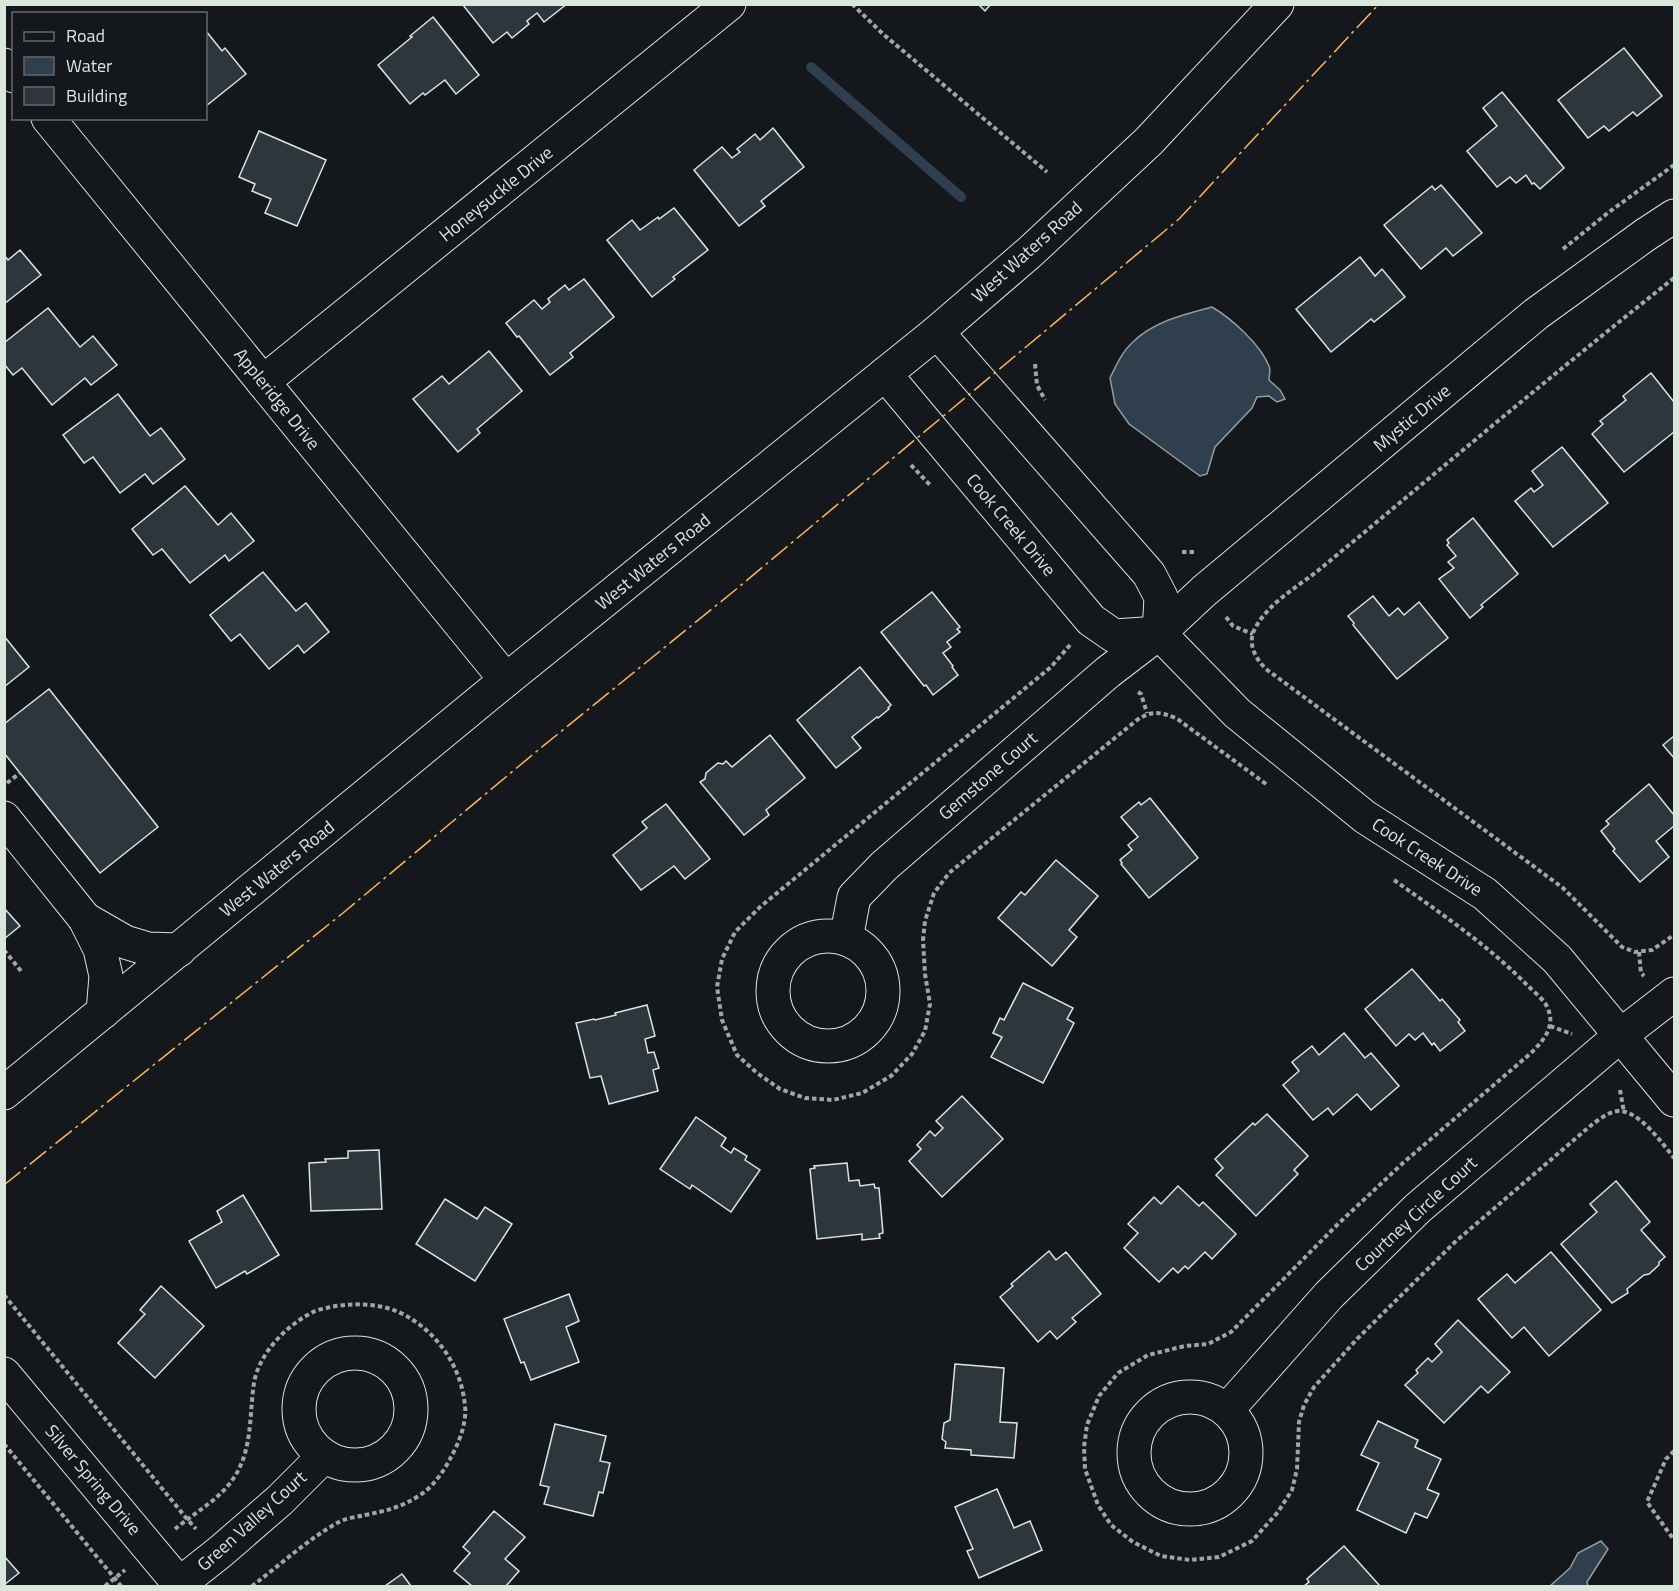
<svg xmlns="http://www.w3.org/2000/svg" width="1679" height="1591" viewBox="0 0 1679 1591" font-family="'Titillium Web',sans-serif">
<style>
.water{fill:#2f3f4d;stroke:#939e99;stroke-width:1.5}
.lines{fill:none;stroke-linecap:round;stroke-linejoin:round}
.stream{stroke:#2f3f4d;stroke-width:10}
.building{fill:#2c363c;stroke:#d8e6dc;stroke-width:1.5}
.minor-casing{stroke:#d8e6dc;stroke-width:35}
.path{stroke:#9da8a2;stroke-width:4;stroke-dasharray:4.5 3;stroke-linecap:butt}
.minor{stroke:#14181c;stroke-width:33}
.power{stroke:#ffb74d;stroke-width:1.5;stroke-dasharray:21 4.5 3 4.5;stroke-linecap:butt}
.labels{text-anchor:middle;stroke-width:4.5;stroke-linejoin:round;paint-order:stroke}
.street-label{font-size:18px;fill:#d8e6dc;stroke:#14181c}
</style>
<rect width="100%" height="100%" fill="#14181c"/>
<!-- water -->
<g class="water">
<path d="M 1212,307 C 1232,319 1260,344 1269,366 C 1271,370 1269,375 1269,380 L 1280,390 L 1285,399 L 1277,402 L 1269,396 L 1257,397 L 1252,408 L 1215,447 L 1207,474 L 1200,476 L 1129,424 L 1115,404 L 1110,378 C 1116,366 1122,352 1132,343 C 1152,322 1185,314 1212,307 Z"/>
<polygon points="1601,1541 1608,1549 1587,1582 1588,1586 1550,1586 1570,1568 1578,1553"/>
</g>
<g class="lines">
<!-- stream -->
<polyline class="stream" points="811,67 961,197"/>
</g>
<!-- building -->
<g class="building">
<polygon points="567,4 544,22 537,13 527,21 529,24 512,38 507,32 493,43 463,5"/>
<polygon points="978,4 991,4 985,11"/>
<polygon points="433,17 479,75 456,94 445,80 425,95 423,93 410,104 378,65 412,37 410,36"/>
<polygon points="206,31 222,51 225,48 246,74 206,106"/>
<polygon points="1624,48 1662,96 1637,116 1633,112 1609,131 1604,126 1588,138 1558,100"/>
<polygon points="1502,92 1564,168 1540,189 1534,183 1532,184 1526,175 1516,183 1510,177 1497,187 1467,151 1497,126 1483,108"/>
<polygon points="773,128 804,167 761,201 765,206 739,226 694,170 722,147 732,158 740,152 737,149 755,134 760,140"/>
<polygon points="259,131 326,160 297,226 265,213 271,199 252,191 255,184 239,177"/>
<polygon points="1441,185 1482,233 1453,256 1446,248 1421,269 1384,225 1432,186 1435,190"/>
<polygon points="674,208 708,250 673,277 675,279 652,297 607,240 632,220 640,230 658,217 659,219"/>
<polygon points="20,250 41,275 4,304 4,255 8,260"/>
<polygon points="1360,257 1375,276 1382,269 1405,297 1374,322 1371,319 1331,352 1296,309"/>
<polygon points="584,279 614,317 570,353 573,357 550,375 519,336 517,337 506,323 534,300 542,309 550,302 548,299 565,285 569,290"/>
<polygon points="48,308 80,347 93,336 117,365 91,385 85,378 52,405 22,368 13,375 4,364 4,343"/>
<polygon points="489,351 522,391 477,429 480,433 458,452 413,399 442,376 449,384"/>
<polygon points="1651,373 1674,402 1674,432 1624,472 1592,434 1603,424 1600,421 1626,400 1623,396"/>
<polygon points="118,394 150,436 161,428 185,459 153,484 145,474 120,493 93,457 84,463 63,435"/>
<polygon points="1562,447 1608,503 1553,547 1515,501 1531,488 1534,492 1543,485 1532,471"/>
<polygon points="185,486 218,525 231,513 254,541 229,561 225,555 190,583 162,549 153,555 132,529"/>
<polygon points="1473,518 1518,574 1481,605 1483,607 1470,618 1439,579 1454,568 1448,562 1456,556 1447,545 1449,543 1447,540"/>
<polygon points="263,572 296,611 306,603 329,632 304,653 298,645 269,669 240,634 231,641 210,615"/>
<polygon points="932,592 960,627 957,629 960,632 947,642 951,647 943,653 953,666 952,667 958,675 933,695 926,685 924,686 881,632"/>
<polygon points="1373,596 1389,616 1398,608 1404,615 1419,602 1448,638 1397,679 1353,625 1354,623 1348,616"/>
<polygon points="4,636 29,667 4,687"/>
<polygon points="860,667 891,705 888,708 889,709 878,718 877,717 852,737 861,748 836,768 797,720"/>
<polygon points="49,689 158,827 100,873 4,753 4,724"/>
<polygon points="770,735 805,778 766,810 769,815 744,835 700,782 705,779 706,773 718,763 723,764 726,761 732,767"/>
<polygon points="1674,736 1674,758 1663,745"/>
<polygon points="1649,784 1674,815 1674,826 1656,841 1669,857 1640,882 1613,851 1615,849 1601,831 1609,824 1606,821"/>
<polygon points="1150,798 1198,858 1149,898 1121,864 1122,863 1120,860 1132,850 1128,845 1138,837 1121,817 1139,802 1141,805"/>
<polygon points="666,804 710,859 685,879 674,866 641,890 613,855 647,828 642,822"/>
<polygon points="1056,860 1098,896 1069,930 1077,937 1052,966 998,918 1021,892 1025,895"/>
<polygon points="4,908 20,926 4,939"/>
<polygon points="1412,969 1440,1001 1442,999 1460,1020 1458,1022 1465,1031 1440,1051 1434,1043 1432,1045 1423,1033 1415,1040 1409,1034 1396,1046 1365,1009"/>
<polygon points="1023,983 1073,1008 1067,1019 1074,1023 1043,1083 991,1057 1002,1037 993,1033 1000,1018 1004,1020"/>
<polygon points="647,1005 655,1036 645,1039 648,1053 654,1052 659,1068 653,1070 658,1091 609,1104 601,1076 590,1078 576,1023 594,1019 595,1020 616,1015 615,1013"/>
<polygon points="1344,1033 1365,1058 1371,1053 1399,1086 1371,1110 1357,1094 1333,1115 1328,1108 1313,1120 1283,1085 1299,1071 1292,1062 1312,1046 1319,1055"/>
<polygon points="962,1096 1003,1139 942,1197 909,1161 921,1149 917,1145 930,1131 935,1136 943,1128 936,1121"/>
<polygon points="1267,1114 1308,1156 1294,1170 1298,1174 1256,1216 1216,1175 1223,1168 1215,1159 1253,1123 1255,1125"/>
<polygon points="696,1117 726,1138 721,1146 731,1153 734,1148 747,1156 745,1160 760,1170 731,1212 692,1185 690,1189 660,1169"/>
<polygon points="379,1150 382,1209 311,1211 309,1163 326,1162 325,1159 348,1158 348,1151"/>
<polygon points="847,1163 849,1181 859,1180 860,1186 874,1184 875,1188 879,1188 883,1233 879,1234 880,1238 862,1240 862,1234 817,1239 810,1169 815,1168 814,1166"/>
<polygon points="1616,1181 1650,1222 1641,1230 1665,1257 1659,1262 1659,1265 1649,1274 1644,1275 1627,1289 1628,1293 1612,1303 1561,1244 1597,1212 1590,1204"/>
<polygon points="1178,1186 1199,1206 1203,1202 1236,1234 1212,1259 1205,1252 1188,1269 1185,1266 1178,1273 1173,1268 1159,1282 1124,1248 1138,1233 1128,1224 1154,1197 1161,1204"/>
<polygon points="243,1195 279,1255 247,1274 245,1271 216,1288 189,1241 222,1222 217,1211"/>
<polygon points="445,1199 477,1219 485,1207 512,1224 475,1281 416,1244"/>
<polygon points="1049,1251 1056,1260 1066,1252 1101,1294 1072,1318 1076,1322 1057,1339 1050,1331 1038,1342 1000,1297 1013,1286 1011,1284"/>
<polygon points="1551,1252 1601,1310 1549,1356 1524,1327 1512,1338 1478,1299 1507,1274 1515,1283"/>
<polygon points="161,1286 204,1326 155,1378 118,1343 145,1314 140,1310"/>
<polygon points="569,1294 579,1321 566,1327 579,1362 531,1380 524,1362 521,1363 504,1319"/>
<polygon points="1458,1320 1510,1372 1488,1393 1481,1386 1444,1423 1405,1385 1418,1373 1416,1370 1428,1358 1432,1362 1442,1352 1435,1344"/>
<polygon points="955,1364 1004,1368 1000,1422 1017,1423 1014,1458 971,1455 971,1450 945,1448 946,1442 942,1439 944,1423 950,1420"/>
<polygon points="1378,1421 1418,1440 1415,1447 1441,1459 1427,1489 1439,1494 1427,1518 1415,1513 1406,1533 1357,1510 1379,1463 1361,1455"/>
<polygon points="555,1424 606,1436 600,1461 610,1463 603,1493 599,1492 593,1516 544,1504 549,1487 540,1485"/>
<polygon points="997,1489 1014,1528 1030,1521 1042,1550 979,1578 967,1551 973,1549 955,1507"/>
<polygon points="494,1511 525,1537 505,1559 519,1571 506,1586 472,1586 454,1571 470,1553 463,1547"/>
<polygon points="1344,1546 1380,1586 1304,1586 1309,1582 1307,1579"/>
<polygon points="4,1556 19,1573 4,1585"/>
<polygon points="402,1574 411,1586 385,1586"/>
</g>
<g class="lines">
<!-- minor casing -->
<g class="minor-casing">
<g id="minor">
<polyline points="4,65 14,76"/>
<polyline points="48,118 506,680"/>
<polyline points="937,332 1149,574 1161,597 1159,633 1237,713 1365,817 1485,894 1557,959 1674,1100"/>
<polyline points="885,374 1091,620 1114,636 1159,633"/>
<polyline points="263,382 729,4"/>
<polyline points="4,818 85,919 100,949 106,976 103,1012"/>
<polyline points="85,919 125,942 148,949 179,950"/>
<circle cx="828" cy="991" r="55"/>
<polyline points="846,939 854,897 884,866 1108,672 1159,633 1204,591 1536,314 1645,235 1674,216"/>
<polyline points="4,1093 506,680 937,332 1030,252 1149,141 1277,4"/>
<circle cx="355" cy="1409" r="56"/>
<polyline points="4,1374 181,1586"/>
<circle cx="1190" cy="1453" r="56"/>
<polyline points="1227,1410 1329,1295 1418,1208 1621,1035 1674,994"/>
<polyline points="177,1586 220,1552 280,1500 324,1456"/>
</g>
</g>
<!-- path -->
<g class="path">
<polyline points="852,4 883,34 1047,172"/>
<polyline points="1563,249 1609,212 1674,165"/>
<path d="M 1674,278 C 1568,362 1464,449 1360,536 C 1345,548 1330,561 1315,573 C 1295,588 1270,603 1257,625 C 1246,641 1254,657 1266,669 L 1563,888 L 1622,947 L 1635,952 L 1652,950 L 1674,935"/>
<polyline points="1035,364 1037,385 1045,400"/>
<polyline points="911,465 931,486"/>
<polyline points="1182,552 1197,552"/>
<polyline points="1226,617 1233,626 1253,634"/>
<path d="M 1070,645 L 1051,667 L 760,907 L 735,932 L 722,959 L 717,987 L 722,1020 L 737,1055 L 757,1073 L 780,1089 L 805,1098 L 833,1100 L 862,1093 L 891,1076 L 912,1054 L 925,1031 L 930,1004 L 925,974 L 923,940 L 925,921 L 934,893 L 949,873 L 1137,720 C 1152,710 1160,712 1176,718 L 1266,784"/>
<polyline points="1138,692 1141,694 1147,713"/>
<polyline points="7,783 20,773"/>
<path d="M 1394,880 C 1440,913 1488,945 1527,985 C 1534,992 1545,1000 1548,1009 C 1556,1027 1542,1042 1531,1053 L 1403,1163 L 1338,1224 L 1231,1332 L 1208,1344 L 1185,1346 L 1148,1355 L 1118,1373 L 1099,1396 L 1087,1425 L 1084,1447 L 1085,1469 L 1098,1505 L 1111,1525 L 1133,1542 L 1161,1556 L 1190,1560 L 1219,1557 L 1252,1541 L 1278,1512 L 1292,1490 L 1297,1469 L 1299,1422 L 1304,1405 L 1314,1387 L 1357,1339 L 1455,1242 L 1589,1127 C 1597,1121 1607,1112 1618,1111 C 1639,1110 1662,1143 1674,1158"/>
<polyline points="4,950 21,971"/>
<polyline points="1639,952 1641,973 1644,976"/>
<polyline points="1550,1026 1572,1034"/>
<polyline points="1620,1090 1624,1112"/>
<polyline points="4,1295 187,1519 196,1529"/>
<polyline points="4,1444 121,1586"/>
<polyline points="1674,1451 1666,1459 1647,1502 1674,1540"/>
<path d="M 175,1529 C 194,1513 219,1500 233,1479 C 253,1450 249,1416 254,1383 C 259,1353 287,1325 313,1312 C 318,1309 325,1309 330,1307 C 359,1302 388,1303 413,1320 C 442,1339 462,1371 465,1406 C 467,1422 459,1443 451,1457 C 444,1471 433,1487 420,1495 C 402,1507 386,1511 365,1515 C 357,1517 346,1518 339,1522 C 309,1538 279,1566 252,1586"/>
<polyline points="105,1586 125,1570"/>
</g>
<!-- minor -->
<use href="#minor" class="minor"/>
<!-- power -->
<polyline class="power" points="4,1185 343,913 537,751 734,591 1179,219 1379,4"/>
</g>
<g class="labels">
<!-- street labels -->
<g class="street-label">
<text transform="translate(496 194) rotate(-39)" y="6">Honeysuckle Drive</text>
<text transform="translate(1027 252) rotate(-42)" y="6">West Waters Road</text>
<text transform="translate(277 399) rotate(51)" y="6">Appleridge Drive</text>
<text transform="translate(1412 418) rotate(-40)" y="6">Mystic Drive</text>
<text transform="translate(1011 525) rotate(50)" y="6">Cook Creek Drive</text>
<text transform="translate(653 562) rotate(-39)" y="6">West Waters Road</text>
<text transform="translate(988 776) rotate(-41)" y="6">Gemstone Court</text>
<text transform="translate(1427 857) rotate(33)" y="6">Cook Creek Drive</text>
<text transform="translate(277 869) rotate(-39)" y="6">West Waters Road</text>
<text transform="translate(1416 1214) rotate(-43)" y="6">Courtney Circle Court</text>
<text transform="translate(93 1480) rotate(50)" y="6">Silver Spring Drive</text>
<text transform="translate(252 1521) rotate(-42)" y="6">Green Valley Court</text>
</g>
</g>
<!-- border -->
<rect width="1679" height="1591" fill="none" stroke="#d8e6dc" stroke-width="12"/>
<!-- legend -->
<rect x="12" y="12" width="195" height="108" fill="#14181c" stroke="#626a69" stroke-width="1.5"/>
<rect x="24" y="32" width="30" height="9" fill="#14181c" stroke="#626a69" stroke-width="1.5"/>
<text x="66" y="42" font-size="18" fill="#d8e6dc">Road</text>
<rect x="24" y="57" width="30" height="18" fill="#2f3f4d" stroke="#626a69" stroke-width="1.5"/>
<text x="66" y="72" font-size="18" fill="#d8e6dc">Water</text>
<rect x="24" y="87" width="30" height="18" fill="#2c363c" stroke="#626a69" stroke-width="1.5"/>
<text x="66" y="102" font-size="18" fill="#d8e6dc">Building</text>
</svg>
